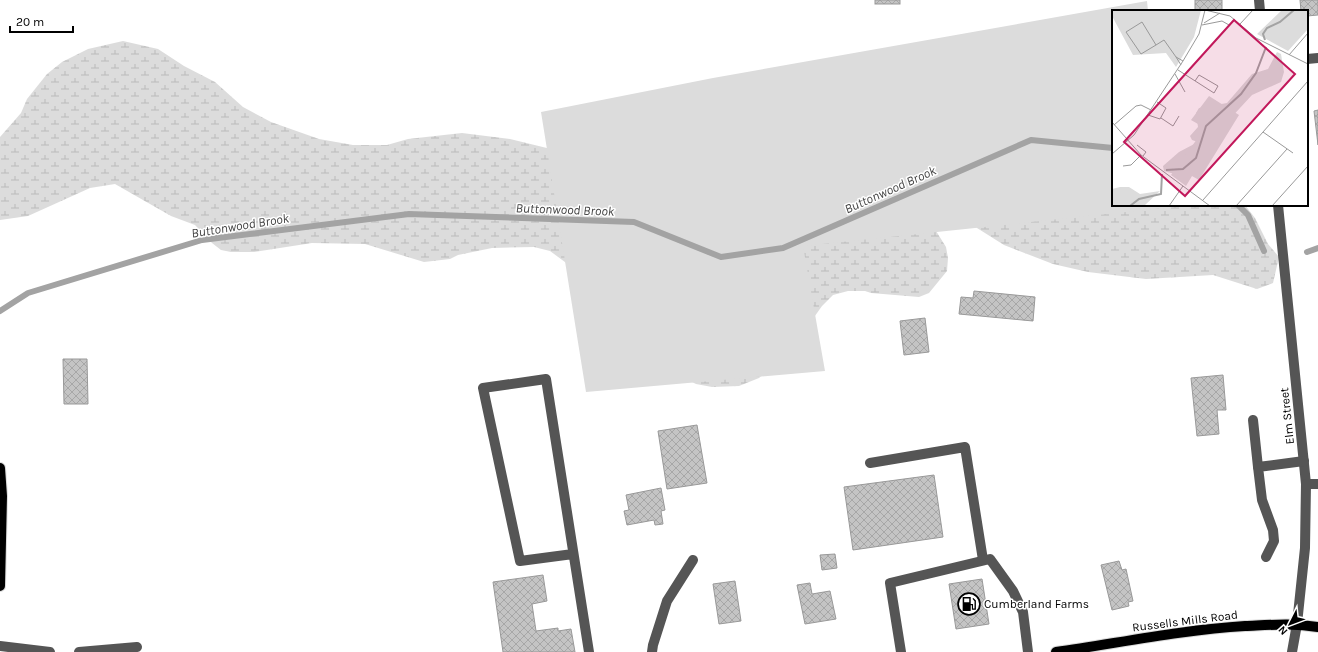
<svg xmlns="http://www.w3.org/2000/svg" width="1318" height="652" viewBox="0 0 1318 652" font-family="Karla,sans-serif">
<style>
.wetland{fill:url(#wetland-marsh)}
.green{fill:#dcdcdc}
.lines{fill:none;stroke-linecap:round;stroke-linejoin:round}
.stream{stroke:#a3a3a3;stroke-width:6}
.building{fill:url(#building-cross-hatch);stroke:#999}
.major-casing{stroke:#dbdbdb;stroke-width:12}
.minor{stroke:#555;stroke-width:10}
.major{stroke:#000;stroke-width:10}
.labels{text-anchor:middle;stroke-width:3;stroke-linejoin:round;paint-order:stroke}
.street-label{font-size:12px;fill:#000;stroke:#fff}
.poi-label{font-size:12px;fill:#000;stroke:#fff;text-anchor:start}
.water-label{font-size:13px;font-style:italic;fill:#444;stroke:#fff}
.inset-river{fill:none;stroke:#a3a3a3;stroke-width:2}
.inset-road{fill:none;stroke:#999;stroke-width:1}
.view{fill:#c2185b;fill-opacity:0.15;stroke:#c2185b;stroke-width:2}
.inset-edge{fill:none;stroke:#000;stroke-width:2}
</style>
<defs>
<pattern id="wetland-marsh" width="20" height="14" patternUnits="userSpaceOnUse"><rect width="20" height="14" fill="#dcdcdc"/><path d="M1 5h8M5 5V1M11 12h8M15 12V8" fill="none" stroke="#bbb"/></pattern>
<pattern id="building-cross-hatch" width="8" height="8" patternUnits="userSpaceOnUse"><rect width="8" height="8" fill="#c4c4c4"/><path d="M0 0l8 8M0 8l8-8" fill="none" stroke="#a7a7a7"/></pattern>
</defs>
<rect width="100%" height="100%" fill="#fff"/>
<!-- wetland -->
<polygon class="wetland" points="123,41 158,49 184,66 215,82 243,107 271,122 319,139 353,145 387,145 408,139 462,133 510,139 555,150 1113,205 1245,205 1255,218 1268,244 1279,257 1273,283 1257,289 1213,275 1146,279 1088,272 1053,264 1004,245 977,228 965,214 923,210 946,247 948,258 947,271 929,293 919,297 871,293 865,291 848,291 833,295 822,306 793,347 759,378 739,386 712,387 696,384 680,376 569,265 550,251 534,247 492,248 458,255 450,259 424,262 365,244 312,243 254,252 231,252 221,250 212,243 195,225 171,216 115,184 90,188 28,216 0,220 0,137 21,113 27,99 47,74 62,62 88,49"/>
<!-- green -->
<polygon class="green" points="1147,1 1148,11 1113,11 1113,205 1193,205 803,246 825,371 586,392 541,112 713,78"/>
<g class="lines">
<!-- stream -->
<g class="stream">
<polyline points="1238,205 1248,215 1264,251"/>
<polyline points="1307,252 1318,248"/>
<polyline points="0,311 28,293 202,240 409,214 634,222 721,257 783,248 1031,140 1113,148"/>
</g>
</g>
<!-- building -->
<g class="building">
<rect x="875" y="0" width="25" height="4"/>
<rect x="1195" y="0" width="27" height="11"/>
<polygon points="1300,0 1318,0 1318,15 1307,16 1307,11 1301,11"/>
<polygon points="1318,110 1318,145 1314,111"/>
<polygon points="974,291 1035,297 1033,321 959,314 961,297 973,298"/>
<polygon points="925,318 929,352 904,355 900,321"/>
<polygon points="63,359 87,359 88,404 64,404"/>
<polygon points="1223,375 1226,410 1217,410 1219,434 1197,436 1191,378"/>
<polygon points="697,425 707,483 667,489 658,431"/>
<polygon points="934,475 943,537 853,550 844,487"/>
<polygon points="661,488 665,510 661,511 663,524 655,525 654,520 627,525 624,511 629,510 626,495"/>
<polygon points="835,554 837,568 822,570 820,555"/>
<polygon points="1119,561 1122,570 1126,569 1133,601 1128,602 1129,606 1112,610 1101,565"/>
<polygon points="543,575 547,601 532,604 536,631 558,628 558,631 571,629 575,652 503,652 493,582"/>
<polygon points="982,579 989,624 956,629 949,584"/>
<polygon points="735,581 741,621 719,624 713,584"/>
<polygon points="810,583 812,594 830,591 836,619 805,624 797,585"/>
</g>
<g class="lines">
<!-- major casing -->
<g class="major-casing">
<g id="major">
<polyline points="0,468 2,496 0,586"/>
<path d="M 1056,652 C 1119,643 1181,630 1245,626 C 1270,625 1293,623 1318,627"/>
</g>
</g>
<!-- minor -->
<g class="minor">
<polyline points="1259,0 1260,11"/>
<polyline points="1307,59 1318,58"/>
<polyline points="1278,205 1306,484 1305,548 1297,624 1292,652"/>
<polyline points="1253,420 1258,467"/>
<polyline points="870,463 965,447 983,560"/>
<polyline points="1306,484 1318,484"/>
<polyline points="573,554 520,561 483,388 546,379 589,652"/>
<polyline points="1266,557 1274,541 1273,530 1262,500 1258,467 1304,461"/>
<polyline points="0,646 50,652"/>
<polyline points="79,652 137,647"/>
<polyline points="652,652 653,645 667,601 693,560"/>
<polyline points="901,652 890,583 990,559 1013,591 1023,612 1028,652"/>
</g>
<!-- major -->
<use href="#major" class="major"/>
</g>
<!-- icons -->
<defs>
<g id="fuel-ring" transform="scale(1.15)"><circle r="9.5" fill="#fff" stroke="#000" stroke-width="1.5"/><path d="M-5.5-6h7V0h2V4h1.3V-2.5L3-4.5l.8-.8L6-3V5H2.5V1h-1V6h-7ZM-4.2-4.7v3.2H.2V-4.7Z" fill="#000"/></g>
</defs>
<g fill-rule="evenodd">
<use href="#fuel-ring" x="969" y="604"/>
</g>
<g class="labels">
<!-- street labels -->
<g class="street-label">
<text transform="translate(1287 416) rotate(-96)" y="4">Elm Street</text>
<text transform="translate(1185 621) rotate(-7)" y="4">Russells Mills Road</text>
</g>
<!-- poi labels -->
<g class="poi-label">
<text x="984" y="608">Cumberland Farms</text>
</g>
<!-- water labels -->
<g class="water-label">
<text transform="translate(890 189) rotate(-24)" y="5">Buttonwood Brook</text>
<text transform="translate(565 209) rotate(2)" y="5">Buttonwood Brook</text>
<text transform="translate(240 225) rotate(-9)" y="5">Buttonwood Brook</text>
</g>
</g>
<!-- overview -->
<g transform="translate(1112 10)">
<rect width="196" height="196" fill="#fff"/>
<path d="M 165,42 L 169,44 L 172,62 L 169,72 L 140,85 L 66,165 L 52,161 L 51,156 L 67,142 L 86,132 L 80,130 L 78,126 L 86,117 L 84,103 L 87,98 L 115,93 L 140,64 L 156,59 ZM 8,177 L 17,177 L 28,184 L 48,181 L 33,195 L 0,196 L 0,179 Z" fill="#dcdcdc"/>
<path d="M 0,0 L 89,0 L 82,27 L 64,57 L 54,43 L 21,45 L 0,6 ZM 170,0 L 196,0 L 196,19 L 176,41 L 145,24 ZM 97,86 L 127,105 L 87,170 L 80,166 L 74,176 L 59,165 L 93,118 L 79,110 Z" fill="#dcdcdc"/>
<path class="inset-river" d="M 153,30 L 151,24 L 155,18 L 168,12 L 182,0M 54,160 L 71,159 L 84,148 L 94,116 L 129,84 L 144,63 L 154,37M 18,196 L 27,189 L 49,184 L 50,164"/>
<path class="inset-road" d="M 93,0 L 118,6 L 144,28 L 196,54M 92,13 L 108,3M 128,14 L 141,0M 90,15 L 110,11 L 117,15 L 123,10M 44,35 L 30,12 L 14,22 L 29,44 L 44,35 L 52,30 L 64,47M 177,45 L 196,23M 69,55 L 64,47 L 71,51M 66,60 L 102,83 L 106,76 L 87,65 L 83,71M 63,64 L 73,82M 36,105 L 48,109 L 54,98 L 45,92M 49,108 L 61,116 L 67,106M 0,112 L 29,145 L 98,196M 2,115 L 24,96 L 29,95 L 39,100M 151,122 L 181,143M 25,135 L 34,142 L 31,146M 0,144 L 22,125 L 71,51 L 87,24 L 93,0M 11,156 L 19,155 L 29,145M 91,190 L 196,71M 57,196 L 71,176M 124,196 L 175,139M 160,196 L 196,156"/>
<path class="view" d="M 122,10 L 183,64 L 73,186 L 12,132 Z"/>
<rect width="196" height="196" class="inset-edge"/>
</g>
<!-- north arrow -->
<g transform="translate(1290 624) rotate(228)" stroke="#ffffff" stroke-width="3" paint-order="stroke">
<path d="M0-3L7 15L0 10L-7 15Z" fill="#000000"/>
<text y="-6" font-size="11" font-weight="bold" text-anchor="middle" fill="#000000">N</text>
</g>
<!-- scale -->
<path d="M10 26v6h63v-6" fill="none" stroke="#000000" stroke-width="2"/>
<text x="16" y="26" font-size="12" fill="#000000" stroke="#ffffff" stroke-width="3" paint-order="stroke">20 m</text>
</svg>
